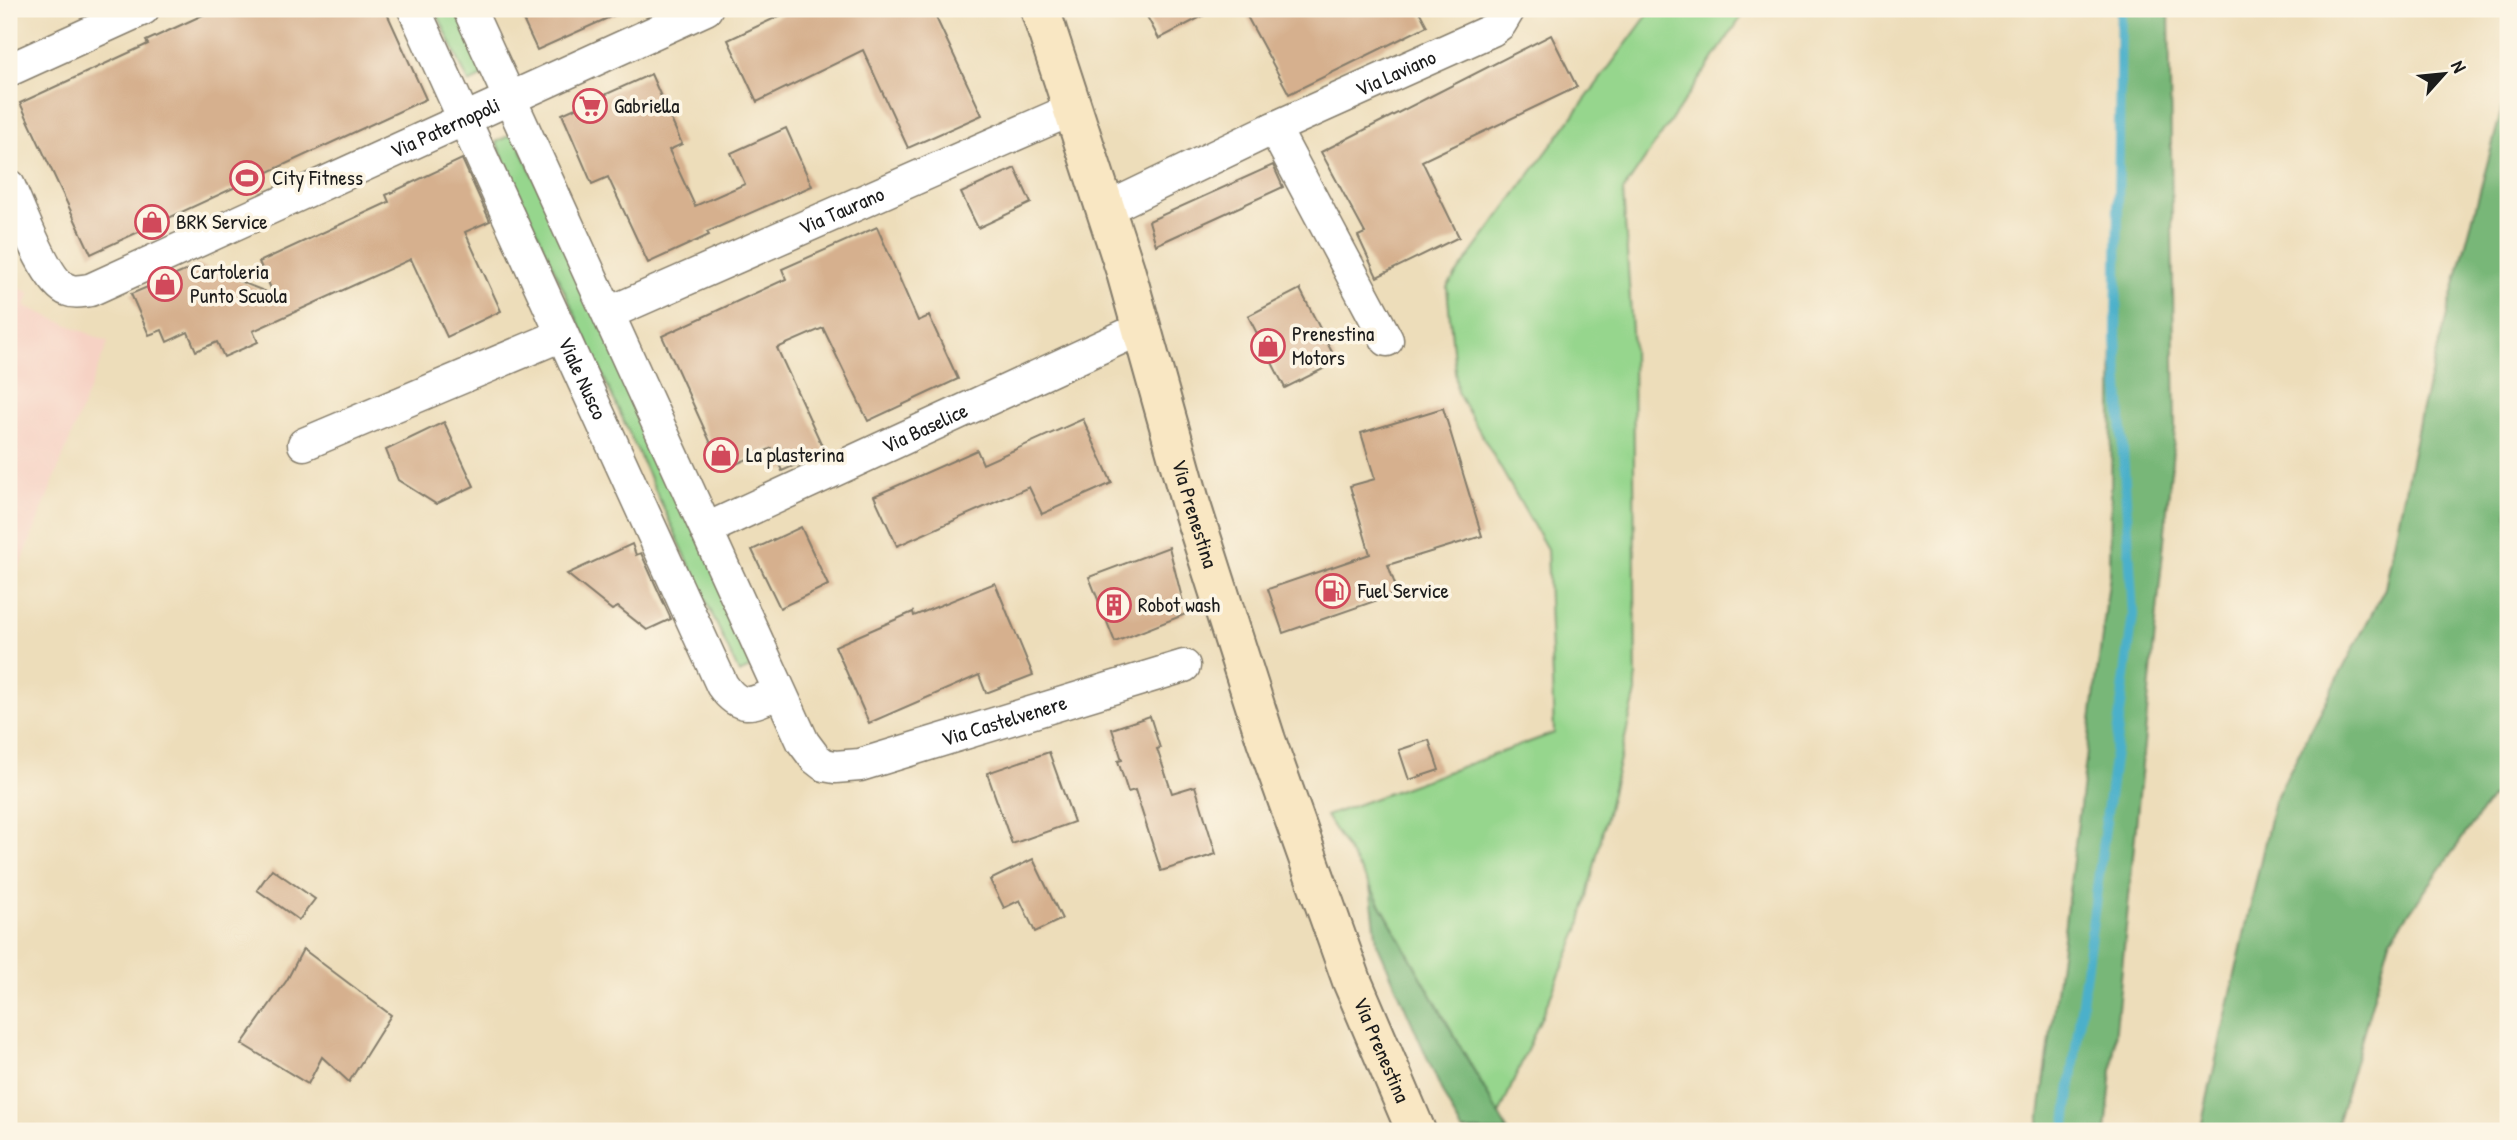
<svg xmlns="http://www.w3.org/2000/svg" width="2517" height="1140" viewBox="0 0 2517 1140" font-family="'Patrick Hand',sans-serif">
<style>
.built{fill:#f6d2c4}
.green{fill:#96d68d;stroke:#597954;stroke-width:2}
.forest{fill:#78b778;stroke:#4a6a4a;stroke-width:2}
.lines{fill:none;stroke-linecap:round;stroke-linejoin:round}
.stream{stroke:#4bb0ca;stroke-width:10}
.building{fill:#d6b08e}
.street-casing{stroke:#847c6b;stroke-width:35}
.secondary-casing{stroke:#847c6b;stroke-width:42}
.street{stroke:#fff;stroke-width:32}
.secondary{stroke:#f9e7c3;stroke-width:38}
.labels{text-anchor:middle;stroke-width:7;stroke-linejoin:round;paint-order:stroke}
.street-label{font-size:21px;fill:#1c1c1c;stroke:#fcf5e5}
.poi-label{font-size:21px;fill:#1c1c1c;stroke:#fcf5e5;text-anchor:start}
</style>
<rect width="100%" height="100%" fill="#fcf5e5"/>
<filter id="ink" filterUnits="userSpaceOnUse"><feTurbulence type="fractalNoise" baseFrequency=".0143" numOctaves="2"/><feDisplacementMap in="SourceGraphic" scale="14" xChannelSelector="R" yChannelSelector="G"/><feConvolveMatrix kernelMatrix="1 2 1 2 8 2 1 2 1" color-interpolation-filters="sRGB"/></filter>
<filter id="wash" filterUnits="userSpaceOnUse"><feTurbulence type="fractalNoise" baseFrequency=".00686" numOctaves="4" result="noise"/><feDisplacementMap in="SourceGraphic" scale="28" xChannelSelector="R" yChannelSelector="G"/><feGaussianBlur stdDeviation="1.57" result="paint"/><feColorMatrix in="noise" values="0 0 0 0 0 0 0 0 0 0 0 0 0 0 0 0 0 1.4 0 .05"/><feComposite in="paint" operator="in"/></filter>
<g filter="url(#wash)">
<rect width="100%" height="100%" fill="#edddba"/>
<!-- built -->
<polygon class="built" points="9,283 30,293 25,306 108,342 9,595"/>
<!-- green -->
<g class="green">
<polygon points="435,9 457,9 487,74 469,83"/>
<polygon points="1652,9 1747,9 1623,191 1633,346 1636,692 1579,930 1499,1115 1370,886 1326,816 1554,733 1547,549 1457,392 1447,287"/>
<polygon points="514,133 757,665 739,673 496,142"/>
</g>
<!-- forest -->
<g class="forest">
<polygon points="2117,9 2169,9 2175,429 2106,1131 2038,1131 2110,574"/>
<polygon points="2508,86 2508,774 2390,940 2335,1131 2200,1131 2274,801 2385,588 2421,412"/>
<polygon points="1370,886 1499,1115 1508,1131 1462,1131 1444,1096 1377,943"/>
</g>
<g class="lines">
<!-- stream -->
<polyline class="stream" points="2065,1131 2133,615 2116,336 2121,9"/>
</g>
<g id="blocks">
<!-- building -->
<g class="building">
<polygon points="216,9 385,9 426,99 91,254 20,103 148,44 146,41"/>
<polygon points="518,9 628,9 537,50"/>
<polygon points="794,9 932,9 982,115 908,148 863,50 757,102 728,40"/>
<polygon points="1143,9 1216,9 1159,39"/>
<polygon points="1243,9 1418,9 1427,26 1289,94"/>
<polygon points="1551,35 1577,87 1422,161 1459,237 1377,277 1358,236 1365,233 1321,152"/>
<polygon points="651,74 682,144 669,150 695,206 745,184 731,153 786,128 812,186 707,232 709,235 648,263 608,177 592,184 562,114"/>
<polygon points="462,159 490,221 465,232 501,311 447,337 411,259 253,331 258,342 224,357 217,342 196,351 188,332 167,342 162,330 149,335 131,294 199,265 274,295 259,262 389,202 386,195"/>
<polygon points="1273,165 1283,187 1156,245 1149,221"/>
<polygon points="1015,168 1031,203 978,228 961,193"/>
<polygon points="877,227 918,321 929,316 958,379 868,421 823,328 777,348 825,452 782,471 772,448 723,470 662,336 786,279 782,269"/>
<polygon points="1300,289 1337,362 1285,388 1248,316"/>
<polygon points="1443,408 1482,536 1388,565 1398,593 1283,633 1268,589 1370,554 1350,486 1375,479 1361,433"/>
<polygon points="1083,419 1112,483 1042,514 1029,487 897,546 874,496 977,450 983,464"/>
<polygon points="444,422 474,486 436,504 398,480 386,450"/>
<polygon points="801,527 828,585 780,608 752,550"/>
<polygon points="632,544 636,555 641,553 671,619 647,630 618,607 612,610 567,574"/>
<polygon points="1169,547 1186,614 1115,642 1089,577"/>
<polygon points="995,583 1033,675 986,693 979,675 869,723 835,646 913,612 914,616"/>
<polygon points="1150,716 1160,748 1157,749 1172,793 1195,786 1216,854 1161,871 1135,790 1128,792 1118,761 1122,760 1112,729"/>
<polygon points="1429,740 1439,770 1409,780 1399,750"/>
<polygon points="1049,752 1074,822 1012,844 987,773"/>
<polygon points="1033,859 1062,919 1035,932 1020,900 1004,908 990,880"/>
<polygon points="272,869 315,899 299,920 257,890"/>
<polygon points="303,949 391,1015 349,1082 322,1057 308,1084 242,1044 287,980"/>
</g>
</g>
</g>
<g filter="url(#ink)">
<use href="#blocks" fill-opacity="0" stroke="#847c6b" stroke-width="2"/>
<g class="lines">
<!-- street casing -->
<g class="street-casing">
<g id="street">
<path id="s1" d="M 414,9 L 722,685 C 741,712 753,704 779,692"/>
<path id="s2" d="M 469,9 L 803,742 L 815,758 L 824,765 L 835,767 L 860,765 L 1184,666"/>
<polyline points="9,70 143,9"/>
<polyline points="1274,128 1387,340"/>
<path id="s3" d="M 9,186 C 19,208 46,283 68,290 C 75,293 82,291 90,290 L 706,9"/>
<path id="s4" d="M 1106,209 L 1274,128 L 1492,30 L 1500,24 L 1509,9"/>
<path id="s5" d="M 609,313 L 1073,109"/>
<polyline points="304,444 562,335"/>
<path id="s6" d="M 707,529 L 1142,328"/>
</g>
</g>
<!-- secondary casing -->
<g class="secondary-casing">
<g id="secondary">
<path id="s7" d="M 1040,9 L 1125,269 L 1191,505 L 1266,740 L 1352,981 L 1416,1131"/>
</g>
</g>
<!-- street -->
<use href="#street" class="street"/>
<!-- secondary -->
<use href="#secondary" class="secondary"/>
</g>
</g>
<!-- icons -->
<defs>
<g id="supermarket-ring" transform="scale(1.75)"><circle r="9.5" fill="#fcf5e5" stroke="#d1495b" stroke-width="1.5"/><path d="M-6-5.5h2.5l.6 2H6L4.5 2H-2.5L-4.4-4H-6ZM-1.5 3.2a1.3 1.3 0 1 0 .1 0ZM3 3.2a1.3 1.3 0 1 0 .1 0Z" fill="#d1495b"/></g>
<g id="stadium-ring" transform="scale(1.75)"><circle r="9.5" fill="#fcf5e5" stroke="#d1495b" stroke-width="1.5"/><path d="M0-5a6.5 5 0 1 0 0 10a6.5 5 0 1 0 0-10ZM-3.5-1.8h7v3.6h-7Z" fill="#d1495b"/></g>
<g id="shop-ring" transform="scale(1.75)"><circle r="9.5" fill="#fcf5e5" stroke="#d1495b" stroke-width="1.5"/><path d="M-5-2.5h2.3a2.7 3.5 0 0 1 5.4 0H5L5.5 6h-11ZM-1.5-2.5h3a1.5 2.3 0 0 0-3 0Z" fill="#d1495b"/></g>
<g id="fuel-ring" transform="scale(1.75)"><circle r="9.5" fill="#fcf5e5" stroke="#d1495b" stroke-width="1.5"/><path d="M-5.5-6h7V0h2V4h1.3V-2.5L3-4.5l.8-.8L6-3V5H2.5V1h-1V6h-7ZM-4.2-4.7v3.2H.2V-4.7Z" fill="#d1495b"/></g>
<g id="building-ring" transform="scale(1.75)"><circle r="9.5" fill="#fcf5e5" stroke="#d1495b" stroke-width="1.5"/><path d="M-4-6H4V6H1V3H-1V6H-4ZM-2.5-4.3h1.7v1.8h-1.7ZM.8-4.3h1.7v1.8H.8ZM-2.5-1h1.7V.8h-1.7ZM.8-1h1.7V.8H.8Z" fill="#d1495b"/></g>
</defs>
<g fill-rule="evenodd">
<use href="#supermarket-ring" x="590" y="106"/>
<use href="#stadium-ring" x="247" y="178"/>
<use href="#shop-ring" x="152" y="222"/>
<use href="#shop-ring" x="165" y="284"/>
<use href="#shop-ring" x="1268" y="346"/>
<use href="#shop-ring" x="721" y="455"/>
<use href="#fuel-ring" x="1333" y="591"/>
<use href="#building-ring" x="1114" y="605"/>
</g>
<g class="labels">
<!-- street labels -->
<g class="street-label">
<text dy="7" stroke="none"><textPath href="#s4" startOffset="320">Via Laviano</textPath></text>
<text dy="7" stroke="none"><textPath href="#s3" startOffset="534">Via Paternopoli</textPath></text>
<text dy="7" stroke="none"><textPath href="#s5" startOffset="254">Via Taurano</textPath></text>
<text dy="7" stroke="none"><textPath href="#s1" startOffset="406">Viale Nusco</textPath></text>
<text dy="7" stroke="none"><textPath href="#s6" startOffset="240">Via Baselice</textPath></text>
<text dy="7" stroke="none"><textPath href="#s7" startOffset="528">Via Prenestina</textPath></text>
<text dy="7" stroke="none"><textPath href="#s2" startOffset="1024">Via Castelvenere</textPath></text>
<text dy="7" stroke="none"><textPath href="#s7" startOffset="1096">Via Prenestina</textPath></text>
</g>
<!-- poi labels -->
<g class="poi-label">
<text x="614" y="113">Gabriella</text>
<text x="272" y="185">City Fitness</text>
<text x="176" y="229">BRK Service</text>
<text x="190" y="279">Cartoleria<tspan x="190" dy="24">Punto Scuola</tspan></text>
<text x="1292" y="341">Prenestina<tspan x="1292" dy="24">Motors</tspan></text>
<text x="746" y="462">La plasterina</text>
<text x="1358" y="598">Fuel Service</text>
<text x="1138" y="612">Robot wash</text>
</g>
</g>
<!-- margin -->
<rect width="2517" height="1140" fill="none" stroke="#fcf5e5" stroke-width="35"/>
<!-- north arrow -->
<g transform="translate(2444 74) rotate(63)" stroke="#fcf5e5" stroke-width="5" paint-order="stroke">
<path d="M0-5L12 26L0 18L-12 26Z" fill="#1c1c1c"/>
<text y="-10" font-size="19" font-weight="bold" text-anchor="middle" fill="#1c1c1c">N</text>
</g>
</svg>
